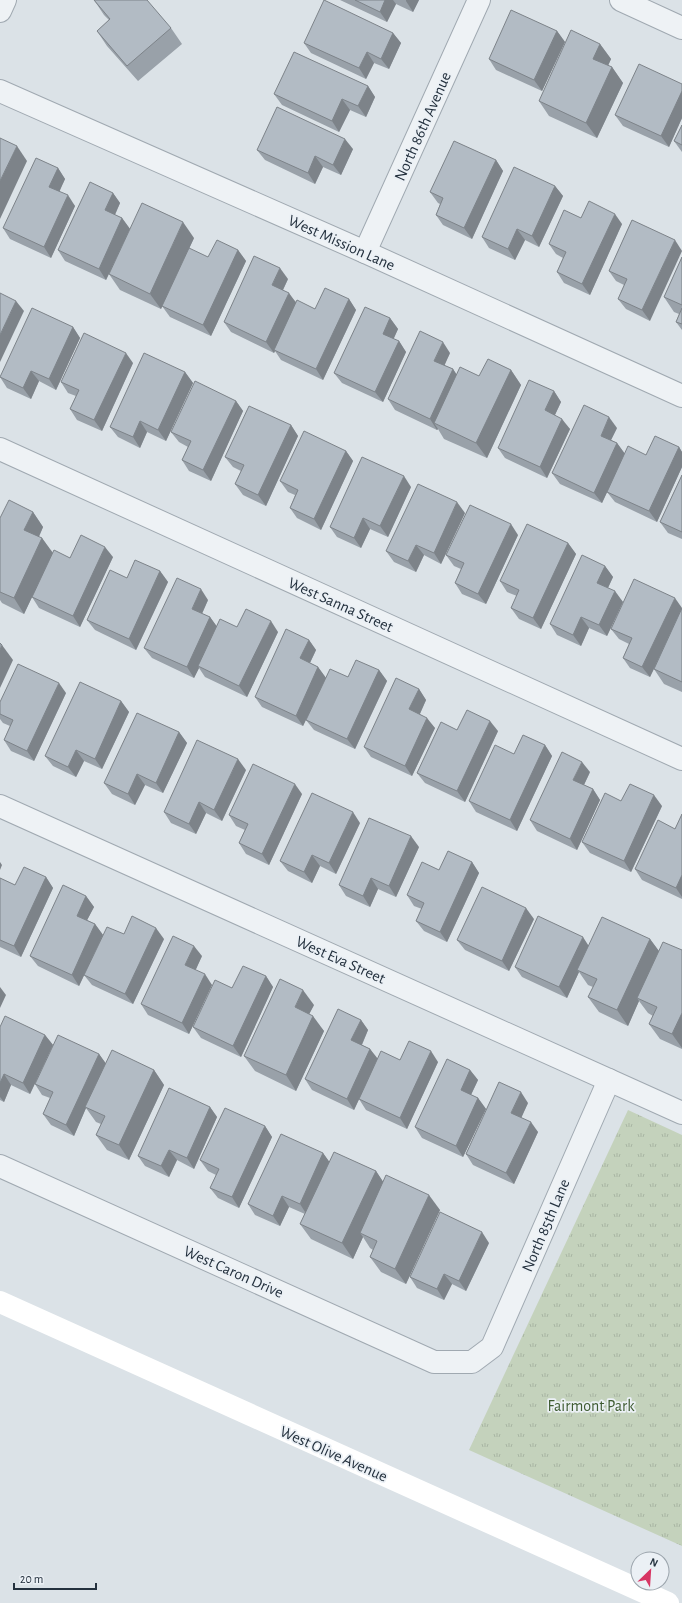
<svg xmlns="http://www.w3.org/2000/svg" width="682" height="1603" viewBox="0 0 682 1603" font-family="'Alegreya Sans',sans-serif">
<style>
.park{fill:url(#park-tufts)}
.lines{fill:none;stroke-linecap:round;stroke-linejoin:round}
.minor-casing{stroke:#a0a9b1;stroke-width:24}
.minor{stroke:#eef2f5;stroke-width:22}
.secondary{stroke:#fff;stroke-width:22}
.wall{fill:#99a1a9}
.shaded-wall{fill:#7d8389}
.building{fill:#b2bbc4;stroke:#7d8389}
.labels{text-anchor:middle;stroke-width:3.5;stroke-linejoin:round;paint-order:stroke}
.street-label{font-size:16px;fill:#24313e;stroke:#ebf0f5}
.park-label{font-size:16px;fill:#3e5b31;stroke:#ebf0f5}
</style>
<defs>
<pattern id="park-tufts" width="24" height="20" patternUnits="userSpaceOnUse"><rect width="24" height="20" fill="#c4d2bc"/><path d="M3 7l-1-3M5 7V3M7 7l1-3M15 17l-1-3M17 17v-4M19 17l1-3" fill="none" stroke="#a8b5a3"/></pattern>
</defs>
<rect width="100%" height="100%" fill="#dbe2e7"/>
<!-- park -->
<polygon class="park" points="628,1110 682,1135 682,1546 469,1450"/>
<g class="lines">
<!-- minor casing -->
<g class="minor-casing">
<g id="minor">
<polyline points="621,0 682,28"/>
<polyline points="0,11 5,0"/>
<polyline points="0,91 365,252 682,396"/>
<polyline points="365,252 479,0"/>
<polyline points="0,449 682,759"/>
<polyline points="0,806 682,1113"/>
<polyline points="0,1166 434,1362 472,1362 492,1347 609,1080"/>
</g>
</g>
<!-- minor -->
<use href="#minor" class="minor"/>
<!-- secondary -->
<polyline class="secondary" points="0,1302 668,1603"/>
</g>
<!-- wall -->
<g class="wall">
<polygon points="94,0 171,28 182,44 138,81 107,46 97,31 109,20 104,15"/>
<polygon points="340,0 419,0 413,12 396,4 387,22"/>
<polygon points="557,31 565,42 542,91 496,70 489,59"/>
<polygon points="393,33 401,43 389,69 374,63 366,79 311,53 304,43"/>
<polygon points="600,44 611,59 608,66 612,67 623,83 597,138 549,116 539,101"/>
<polygon points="682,84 682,118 669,147 623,126 615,115"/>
<polygon points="368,86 375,97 366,117 350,110 339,132 282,105 274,94"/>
<polygon points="682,125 682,152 674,141"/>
<polygon points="353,149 341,175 323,167 315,184 265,160 257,150"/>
<polygon points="496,160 503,171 472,239 443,225 436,215 440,204 438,203 430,192"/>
<polygon points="58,168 65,179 59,191 75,206 51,258 10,239 3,228"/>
<polygon points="555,186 563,196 539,247 525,240 515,260 489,248 482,237"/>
<polygon points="113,193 120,203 115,215 122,218 130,229 106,280 65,261 58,250"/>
<polygon points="581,218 622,224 590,295 564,283 557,272 563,258 556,254 549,244"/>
<polygon points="632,220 650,321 626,309 618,299 624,285 616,281 609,271"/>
<polygon points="194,238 161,309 120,290 109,274"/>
<polygon points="238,250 246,261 211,336 170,317 162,306"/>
<polygon points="682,257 682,330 676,322 679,314 674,312 664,297"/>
<polygon points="288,279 283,290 296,302 315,309 349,299 356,310 323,380 281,360 275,351 274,353 231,332 224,322"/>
<polygon points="390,318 398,329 393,339 399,341 406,352 383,402 342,383 334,373"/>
<polygon points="73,327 80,338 56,390 39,381 31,399 7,388 0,377"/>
<polygon points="450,353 444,365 453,369 457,375 479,376 511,370 521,385 487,458 444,439 438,429 437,430 395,410 388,399"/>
<polygon points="133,363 102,431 77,420 70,409 76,396 68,393 61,382"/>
<polygon points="185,372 193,383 166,441 147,432 140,448 118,437 110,427"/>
<polygon points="554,391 561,402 555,415 570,429 547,478 505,458 498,448"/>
<polygon points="236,401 243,411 211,481 189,471 182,460 188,447 179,442 171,432"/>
<polygon points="291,425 298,436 266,506 243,495 235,484 241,471 233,467 225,457"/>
<polygon points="617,428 611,440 617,443 625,454 646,455 679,447 682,452 682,467 657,522 615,502 607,492 602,503 560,484 552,473"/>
<polygon points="346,451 353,461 321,530 297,518 290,508 295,495 288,492 280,481"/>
<polygon points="682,475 682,539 668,533 660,522"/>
<polygon points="411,487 388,537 370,529 361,548 337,537 330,527"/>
<polygon points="33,512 43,527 39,537 42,538 52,553 70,558 113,557 80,627 39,608 32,597 24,614 2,603 0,600 0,518"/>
<polygon points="465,513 441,564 424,555 416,572 394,562 386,551"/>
<polygon points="518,535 486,604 462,594 455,583 461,569 454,566 446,555"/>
<polygon points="568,543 576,554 541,629 519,619 511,608 517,596 507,592 500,581"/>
<polygon points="605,566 613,577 608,588 623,602 607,636 589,628 581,646 557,635 550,624"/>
<polygon points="160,571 168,582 136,650 95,630 87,620"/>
<polygon points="208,600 202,614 210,617 217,627 237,627 278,632 247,697 205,677 199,668 194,678 152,658 144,648"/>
<polygon points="682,608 682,692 664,684 654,669 650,677 630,668 623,658 629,644 619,639 611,629"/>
<polygon points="309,640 316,650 310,663 318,667 326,678 303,726 262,707 255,697"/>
<polygon points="379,670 387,681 355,749 314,730 306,720 348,677"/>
<polygon points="419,689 426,700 420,714 435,728 412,776 371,757 364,747"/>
<polygon points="66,693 34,761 11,751 4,740 10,726 3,723 0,719 0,702"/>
<polygon points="121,701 129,712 102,769 84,761 76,777 53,766 45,756"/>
<polygon points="498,731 465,802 425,783 417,773"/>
<polygon points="179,732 187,743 163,793 145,785 135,805 112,794 104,783"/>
<polygon points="545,745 552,756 517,831 476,812 469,801 514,754"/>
<polygon points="246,770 222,821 206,813 196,834 171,823 164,812"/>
<polygon points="590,772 584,785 593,789 600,800 577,850 537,831 530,820"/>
<polygon points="302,794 269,865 246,854 239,843 245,830 236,826 229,815"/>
<polygon points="621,801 662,806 631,872 590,853 582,842"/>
<polygon points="682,814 682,899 642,880 635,869 675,829"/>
<polygon points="360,823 336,874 320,866 312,883 288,871 280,861"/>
<polygon points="419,847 396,897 378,889 370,907 346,896 339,885"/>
<polygon points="472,862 479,873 447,942 424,931 416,921 422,909 414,906 407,895 439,870"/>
<polygon points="46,877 53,888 21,957 0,947 0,878 15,885"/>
<polygon points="86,896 94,907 87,920 95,924 103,935 79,986 38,966 30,956"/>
<polygon points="534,919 509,971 465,950 457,940"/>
<polygon points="124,934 164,939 133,1004 92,985 84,975"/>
<polygon points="650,939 659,951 682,950 682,1049 660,1039 649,1024 653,1016 648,1013 639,1001 628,1026 599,1012 588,997 593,987 588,985 579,972 567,998 522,977 515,967 589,946"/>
<polygon points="202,956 195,970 212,985 189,1034 148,1015 141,1004"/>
<polygon points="266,976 273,987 241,1057 201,1038 193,1027 232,988"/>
<polygon points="314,1005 309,1014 324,1031 296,1091 255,1071 244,1056"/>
<polygon points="361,1020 368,1030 362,1045 370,1049 377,1059 400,1060 438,1062 407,1129 366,1110 359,1099 354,1110 312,1090 305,1079"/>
<polygon points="0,1027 45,1035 53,1045 30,1094 11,1085 4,1102 0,1100"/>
<polygon points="99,1054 106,1064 154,1070 164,1085 129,1160 107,1150 96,1135 101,1124 96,1122 86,1108 74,1136 51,1125 43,1114 50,1098 42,1095 35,1084"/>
<polygon points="470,1070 478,1080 471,1095 478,1098 486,1109 463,1157 422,1138 415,1127"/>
<polygon points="528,1103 521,1117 538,1132 514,1184 473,1165 466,1154"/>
<polygon points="210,1107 217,1117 194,1169 177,1160 169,1177 145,1166 138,1156"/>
<polygon points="265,1126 272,1137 239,1208 218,1198 210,1188 216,1175 208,1171 200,1160"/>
<polygon points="323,1153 329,1162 376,1171 383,1182 440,1210 406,1284 381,1272 370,1257 373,1250 370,1248 363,1237 353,1259 311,1239 300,1224 305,1214 289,1207 280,1226 255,1215 248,1204"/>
<polygon points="489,1243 466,1291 452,1284 444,1300 417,1288 410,1277"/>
</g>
<!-- shaded-wall -->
<g class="shaded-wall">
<polygon points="385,0 393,0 396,4 387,22 380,12"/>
<polygon points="406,0 419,0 413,12 406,1"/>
<polygon points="557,31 565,42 542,91 534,80"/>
<polygon points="393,33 401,43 389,69 381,59"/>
<polygon points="600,44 611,59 604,74 593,59"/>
<polygon points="367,52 374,63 366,79 359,68"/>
<polygon points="612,67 623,83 597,138 586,123"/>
<polygon points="368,86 375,97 366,117 358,106"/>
<polygon points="682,91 682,118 669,147 661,136"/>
<polygon points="342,99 350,110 339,132 332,121"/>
<polygon points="345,139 353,149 341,175 333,165"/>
<polygon points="17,146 27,161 0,219 0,181"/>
<polygon points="315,156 323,167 315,184 308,173"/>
<polygon points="496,160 503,171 472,239 464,228"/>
<polygon points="58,168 65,179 57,197 49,187"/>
<polygon points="555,186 563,196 539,247 532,236"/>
<polygon points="113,193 120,203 112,221 105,210"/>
<polygon points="68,195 75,206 51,258 44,247"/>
<polygon points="615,214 622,224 590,295 582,284"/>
<polygon points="122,218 130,229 106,280 99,269"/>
<polygon points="183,222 194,238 161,309 150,294"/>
<polygon points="517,229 525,240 515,260 508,249"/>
<polygon points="675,240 682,251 650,321 642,310"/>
<polygon points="238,250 246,261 211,336 203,325"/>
<polygon points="280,268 288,279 280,296 272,285"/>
<polygon points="289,293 297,304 274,350 275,351 274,353 266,342"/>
<polygon points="349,299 356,310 323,380 316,369"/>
<polygon points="16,301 24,311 0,362 0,335"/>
<polygon points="390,318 398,329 391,345 383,334"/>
<polygon points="73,327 80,338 56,390 49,379"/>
<polygon points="399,341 406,352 383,402 375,392"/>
<polygon points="443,342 450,353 442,371 434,361"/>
<polygon points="126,353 133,363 102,431 94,420"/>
<polygon points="453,369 460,380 434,423 438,429 437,430 430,419"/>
<polygon points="511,370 521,385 487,458 476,443"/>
<polygon points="31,371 39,381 31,399 23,388"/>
<polygon points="185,372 193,383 166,441 158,430"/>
<polygon points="554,391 561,402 552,421 545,410"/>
<polygon points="236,401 243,411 211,481 203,470"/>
<polygon points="609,417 617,428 608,446 601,436"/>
<polygon points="562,419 570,429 547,478 540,467"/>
<polygon points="140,421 147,432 140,448 133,437"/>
<polygon points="291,425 298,436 266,506 258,495"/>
<polygon points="617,443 625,454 602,503 594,493"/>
<polygon points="679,447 682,452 682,467 657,522 649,511"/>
<polygon points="346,451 353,461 321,530 314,519"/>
<polygon points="404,476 411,487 388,537 380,526"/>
<polygon points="457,502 465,513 441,564 434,553"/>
<polygon points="33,512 43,527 35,545 24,530"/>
<polygon points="363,518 370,529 361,548 354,538"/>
<polygon points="511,524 518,535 486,604 478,594"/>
<polygon points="42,538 53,553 24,614 14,598"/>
<polygon points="568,543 576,554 541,629 533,618"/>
<polygon points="416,545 424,555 416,572 408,561"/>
<polygon points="105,547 113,557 80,627 73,616"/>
<polygon points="605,566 613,577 605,594 597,583"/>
<polygon points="160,571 168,582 136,650 129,639"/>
<polygon points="201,589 208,600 199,620 192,609"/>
<polygon points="615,591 623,602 607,636 599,625"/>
<polygon points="675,598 682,608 650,677 642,667"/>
<polygon points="210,617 218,628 198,666 199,668 194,678 187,667"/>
<polygon points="581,617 589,628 581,646 573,635"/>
<polygon points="271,621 278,632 247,697 239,686"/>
<polygon points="309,640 316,650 307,669 300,658"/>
<polygon points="2,645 13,660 0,688 0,650"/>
<polygon points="318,667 326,678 303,726 296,716"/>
<polygon points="379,670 387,681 355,749 347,739"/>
<polygon points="59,683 66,693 34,761 27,751"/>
<polygon points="419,689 426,700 417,720 409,709"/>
<polygon points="121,701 129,712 102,769 95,759"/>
<polygon points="427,718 435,728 412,776 405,766"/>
<polygon points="490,721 498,731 465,802 457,791"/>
<polygon points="179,732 187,743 163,793 156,783"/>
<polygon points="545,745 552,756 517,831 510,820"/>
<polygon points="76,750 84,761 76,777 68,767"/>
<polygon points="238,759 246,770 222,821 214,810"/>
<polygon points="582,762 590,772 581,791 573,780"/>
<polygon points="137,774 145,785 135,805 128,794"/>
<polygon points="295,784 302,794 269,865 262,854"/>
<polygon points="593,789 600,800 577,850 570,839"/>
<polygon points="654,795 662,806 631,872 624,861"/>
<polygon points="199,802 206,813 196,834 189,824"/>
<polygon points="353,812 360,823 336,874 329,863"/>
<polygon points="411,836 419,847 396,897 389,886"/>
<polygon points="312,855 320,866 312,883 304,872"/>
<polygon points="0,862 2,865 0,870"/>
<polygon points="472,862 479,873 447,942 440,932"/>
<polygon points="682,875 682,897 676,888"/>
<polygon points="46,877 53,888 21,957 14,946"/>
<polygon points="371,878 378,889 370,907 363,896"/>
<polygon points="86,896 94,907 84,926 77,916"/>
<polygon points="526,908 534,919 509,971 502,961"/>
<polygon points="95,924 103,935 79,986 72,975"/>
<polygon points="156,928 164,939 133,1004 125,994"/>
<polygon points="583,937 590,948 577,970 579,972 567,998 559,987"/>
<polygon points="650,939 661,954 637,998 639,1001 628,1026 617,1010"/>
<polygon points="194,946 202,956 193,976 185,965"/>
<polygon points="205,974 212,985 189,1034 182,1023"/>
<polygon points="266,976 273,987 241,1057 233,1046"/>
<polygon points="0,987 6,995 0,1008"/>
<polygon points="303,990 314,1005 305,1022 295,1007"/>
<polygon points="682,1013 682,1048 672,1034"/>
<polygon points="313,1016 324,1031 296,1091 286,1075"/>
<polygon points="361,1020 368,1030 359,1051 351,1040"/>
<polygon points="45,1035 53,1045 30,1094 23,1083"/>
<polygon points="370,1049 378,1059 354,1110 347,1099"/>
<polygon points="431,1051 438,1062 407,1129 400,1118"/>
<polygon points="99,1054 107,1065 85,1107 86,1108 74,1136 66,1125"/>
<polygon points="154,1070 164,1085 129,1160 119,1145"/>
<polygon points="470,1070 478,1080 468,1101 461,1090"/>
<polygon points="4,1074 11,1085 4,1102 0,1097 0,1083"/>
<polygon points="521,1092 528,1103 519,1123 511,1113"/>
<polygon points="478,1098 486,1109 463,1157 456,1146"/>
<polygon points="210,1107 217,1117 194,1169 187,1158"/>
<polygon points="531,1122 538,1132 514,1184 506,1173"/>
<polygon points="265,1126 272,1137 239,1208 232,1197"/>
<polygon points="169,1150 177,1160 169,1177 161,1166"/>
<polygon points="323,1153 331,1164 307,1215 300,1204"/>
<polygon points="376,1171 386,1186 360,1233 363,1237 353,1259 342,1243"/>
<polygon points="429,1195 440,1210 406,1284 395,1269"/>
<polygon points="282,1196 289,1207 280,1226 273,1216"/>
<polygon points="482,1232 489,1243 466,1291 459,1281"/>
<polygon points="444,1274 452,1284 444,1300 437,1289"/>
</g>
<!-- building -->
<g class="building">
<polygon points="94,0 147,0 171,28 127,66 97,31 110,19"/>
<polygon points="324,0 393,33 381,59 367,52 359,68 304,43"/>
<polygon points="355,0 385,0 380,12"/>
<polygon points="511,10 557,31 534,80 489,59"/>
<polygon points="571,30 600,44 593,59 612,67 586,123 539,101"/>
<polygon points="294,52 368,86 358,106 342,99 332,121 274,94"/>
<polygon points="639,64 682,84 682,91 661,136 615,115"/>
<polygon points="277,107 345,139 333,165 315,156 308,173 257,150"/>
<polygon points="682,125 682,145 674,141"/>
<polygon points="0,138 17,146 0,181"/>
<polygon points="454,141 496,160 464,228 436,215 443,198 430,192"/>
<polygon points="36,158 58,168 49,187 68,195 44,247 3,228"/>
<polygon points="514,167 555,186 532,236 517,229 508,249 482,237"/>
<polygon points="90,182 113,193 105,210 122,218 99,269 58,250"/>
<polygon points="589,201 615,214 582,284 557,272 566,252 549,244 564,210 581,218"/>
<polygon points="142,203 183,222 150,294 109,274"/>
<polygon points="632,220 675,240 642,310 618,299 627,279 609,271"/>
<polygon points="217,240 238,250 203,325 162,306 189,248 208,257"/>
<polygon points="254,256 280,268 272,285 289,293 266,342 224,322"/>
<polygon points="682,257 682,305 664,297"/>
<polygon points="325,288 349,299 316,369 274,350 297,300 315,309"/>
<polygon points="0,293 16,301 0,335"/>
<polygon points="365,307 390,318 383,334 399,341 375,392 334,373"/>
<polygon points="32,308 73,327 49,379 31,371 23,388 0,377"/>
<polygon points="682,308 682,324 676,322"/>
<polygon points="420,331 443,342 434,361 453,369 430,419 388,399"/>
<polygon points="84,333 126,353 94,420 70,409 79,390 61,382"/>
<polygon points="144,353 185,372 158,430 140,421 133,437 110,427"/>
<polygon points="488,359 511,370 476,443 434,423 460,367 479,376"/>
<polygon points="529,380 554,391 545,410 562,419 540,467 498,448"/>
<polygon points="195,381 236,401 203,470 182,460 191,441 171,432"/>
<polygon points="584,405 609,417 601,436 617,443 594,493 552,473"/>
<polygon points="249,406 291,425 258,495 235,484 244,465 225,457"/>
<polygon points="304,431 346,451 314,519 290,508 298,490 280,481"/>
<polygon points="655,436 679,447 649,511 607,492 628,446 646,455"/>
<polygon points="362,457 404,476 380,526 363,518 354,538 330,527"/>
<polygon points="682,475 682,532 660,522"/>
<polygon points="418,484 457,502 434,553 416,545 408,561 386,551"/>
<polygon points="9,500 33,512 24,530 42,538 14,598 0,592 0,518"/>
<polygon points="470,505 511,524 478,594 455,583 464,563 446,555"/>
<polygon points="527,524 568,543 533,618 511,608 519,590 500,581"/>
<polygon points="81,535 105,547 73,616 32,597 54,550 70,558"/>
<polygon points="582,555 605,566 597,583 615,591 599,625 581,617 573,635 550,624"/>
<polygon points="135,560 160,571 129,639 87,620 110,570 127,578"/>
<polygon points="177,578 201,589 192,609 210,617 187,667 144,648"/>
<polygon points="634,579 675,598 642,667 623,658 632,638 611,629"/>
<polygon points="682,608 682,682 654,669"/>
<polygon points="246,609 271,621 239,686 198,666 220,619 237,627"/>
<polygon points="286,629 309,640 300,658 318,667 296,716 255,697"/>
<polygon points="0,643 2,645 0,650"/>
<polygon points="356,660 379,670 347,739 306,720 330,669 348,677"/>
<polygon points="18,664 59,683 27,751 4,740 13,720 0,714 0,702"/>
<polygon points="396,678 419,689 409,709 427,718 405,766 364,747"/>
<polygon points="80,682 121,701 95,759 76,750 68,767 45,756"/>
<polygon points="467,710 490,721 457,791 417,773 441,722 457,730"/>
<polygon points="137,713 179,732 156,783 137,774 128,794 104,783"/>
<polygon points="523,735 545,745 510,820 469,801 495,745 514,754"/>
<polygon points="197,740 238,759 214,810 199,802 189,824 164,812"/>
<polygon points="562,752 582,762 573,780 593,789 570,839 530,820"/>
<polygon points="253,764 295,784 262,854 239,843 248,824 229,815"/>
<polygon points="630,784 654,795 624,861 582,842 605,793 621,801"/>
<polygon points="312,793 353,812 329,863 312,855 304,872 280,861"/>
<polygon points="682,814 682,875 676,888 635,869 658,820 675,829"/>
<polygon points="369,818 411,836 389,886 371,878 363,896 339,885"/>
<polygon points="448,851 472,862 440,932 416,921 424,903 407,895 422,862 439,870"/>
<polygon points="24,867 46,877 14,946 0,940 0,878 15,885"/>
<polygon points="63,885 86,896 77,916 95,924 72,975 30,956"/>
<polygon points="482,887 526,908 502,961 457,940"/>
<polygon points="132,916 156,928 125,994 84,975 107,927 124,934"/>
<polygon points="538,916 583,937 559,987 515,967"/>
<polygon points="602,917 650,939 617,1010 588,997 597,979 577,970"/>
<polygon points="173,936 194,946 185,965 205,974 182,1023 141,1004"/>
<polygon points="663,942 682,950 682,1013 672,1034 649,1024 657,1007 637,998"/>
<polygon points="243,966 266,976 233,1046 193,1027 215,980 232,988"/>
<polygon points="280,979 303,990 295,1007 313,1016 286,1075 244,1056"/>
<polygon points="338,1009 361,1020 351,1040 370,1049 347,1099 305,1079"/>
<polygon points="5,1016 45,1035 23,1083 4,1074 0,1083 0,1027"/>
<polygon points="58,1035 99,1054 66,1125 43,1114 53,1092 35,1084"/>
<polygon points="409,1041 431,1051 400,1118 359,1099 381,1051 400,1060"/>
<polygon points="112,1050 154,1070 119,1145 96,1135 105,1116 85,1107"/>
<polygon points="447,1059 470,1070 461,1090 478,1098 456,1146 415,1127"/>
<polygon points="499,1082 521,1092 511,1113 531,1122 506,1173 466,1154"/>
<polygon points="169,1088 210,1107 187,1158 169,1150 161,1166 138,1156"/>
<polygon points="225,1108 265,1126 232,1197 210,1188 219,1169 200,1160"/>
<polygon points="281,1134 323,1153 300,1204 282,1196 273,1216 248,1204"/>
<polygon points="334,1152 376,1171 342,1243 300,1224"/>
<polygon points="386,1175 429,1195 395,1269 370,1257 377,1241 360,1233"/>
<polygon points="440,1212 482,1232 459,1281 444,1274 437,1289 410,1277"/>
</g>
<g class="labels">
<!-- street labels -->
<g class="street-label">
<text transform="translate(422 126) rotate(-66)" y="6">North 86th Avenue</text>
<text transform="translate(342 242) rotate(24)" y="6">West Mission Lane</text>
<text transform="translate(341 604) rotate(24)" y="6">West Sanna Street</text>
<text transform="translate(341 959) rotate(24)" y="6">West Eva Street</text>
<text transform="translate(545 1225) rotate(-67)" y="6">North 85th Lane</text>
<text transform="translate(234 1271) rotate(24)" y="6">West Caron Drive</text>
<text transform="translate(334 1453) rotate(24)" y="6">West Olive Avenue</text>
</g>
<!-- park labels -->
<g class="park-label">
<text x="591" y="1411">Fairmont Park</text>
</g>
</g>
<!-- north arrow -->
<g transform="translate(650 1571) rotate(25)"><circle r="19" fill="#ebf0f5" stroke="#9ba4ac"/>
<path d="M0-3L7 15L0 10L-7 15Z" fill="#d73563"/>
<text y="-6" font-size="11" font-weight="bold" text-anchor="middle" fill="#24313e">N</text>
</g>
<!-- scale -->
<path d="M14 1583v6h82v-6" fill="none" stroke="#24313e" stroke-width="2"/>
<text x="20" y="1583" font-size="12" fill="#24313e" stroke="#ebf0f5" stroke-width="3" paint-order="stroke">20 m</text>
</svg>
